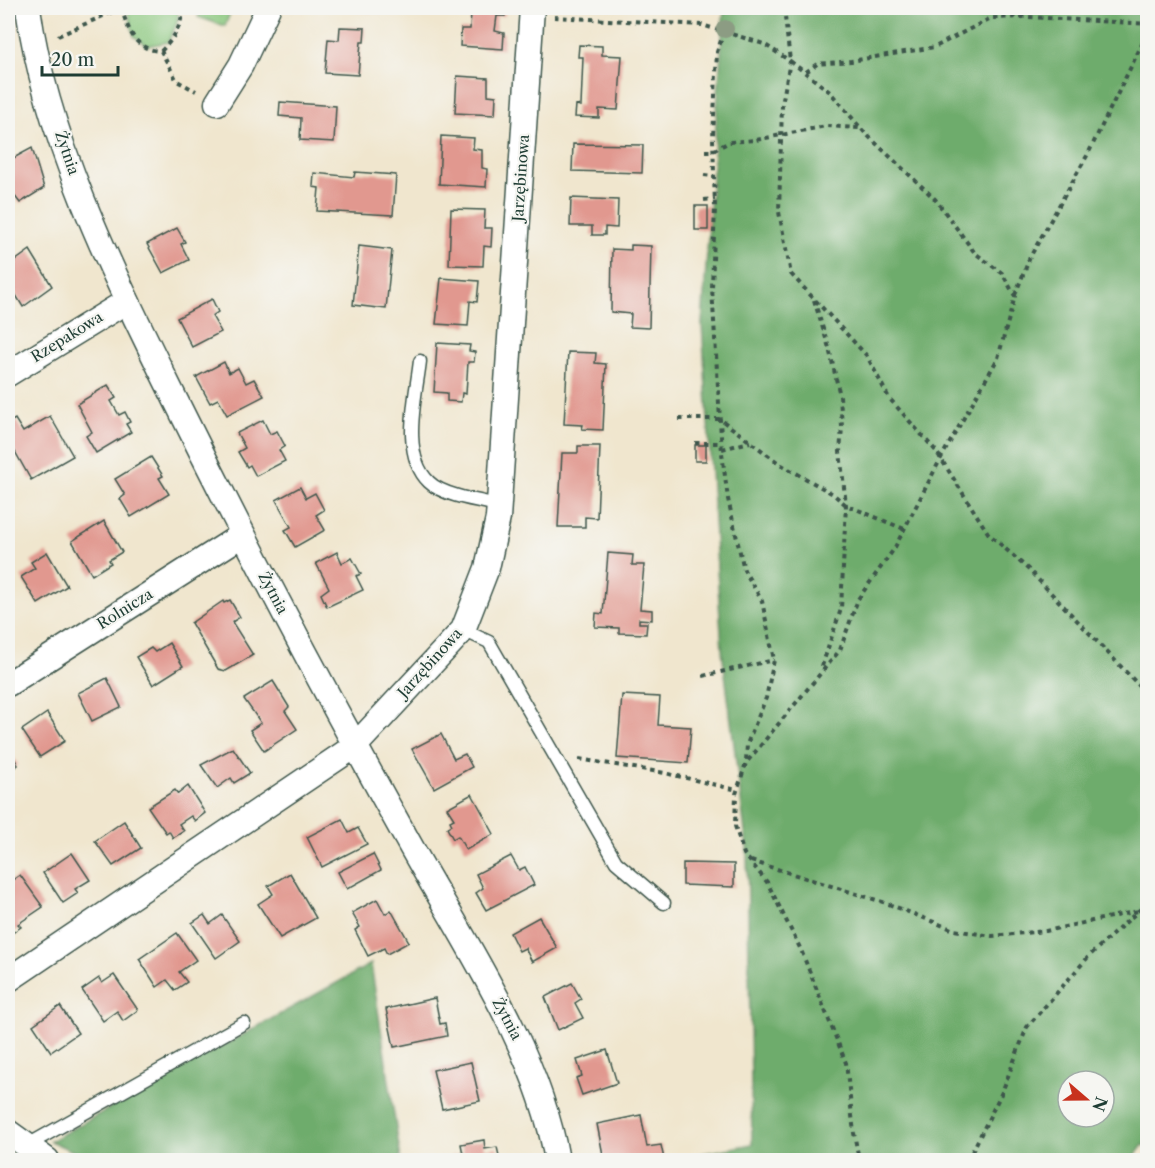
<svg xmlns="http://www.w3.org/2000/svg" width="1155" height="1168" viewBox="0 0 1155 1168" font-family="'Libre Caslon Text',serif">
<style>
.green{fill:#89c77d;stroke:#548258;stroke-width:1.5}
.forest{fill:#6eac6c;stroke:#467450;stroke-width:1.5;fill-rule:evenodd}
.building{fill:#e1988f}
.lines{fill:none;stroke-linecap:round;stroke-linejoin:round}
.lane-casing{stroke:#3e564b;stroke-width:15}
.street-casing{stroke:#3e564b;stroke-width:27}
.path{stroke:#3e564b;stroke-width:4;stroke-dasharray:4.5 4.5;stroke-linecap:butt}
.lane{stroke:#fff;stroke-width:12}
.street{stroke:#fff;stroke-width:24}
.tree{fill:#8c9c83}
.labels{text-anchor:middle;stroke-width:4.5;stroke-linejoin:round;paint-order:stroke}
.street-label{font-size:15px;fill:#1f3d34;stroke:#f6f6f2}
</style>
<rect width="100%" height="100%" fill="#f6f6f2"/>
<filter id="ink" filterUnits="userSpaceOnUse"><feTurbulence type="fractalNoise" baseFrequency=".0167" numOctaves="2"/><feDisplacementMap in="SourceGraphic" scale="12" xChannelSelector="R" yChannelSelector="G"/><feConvolveMatrix kernelMatrix="1 2 1 2 8 2 1 2 1" color-interpolation-filters="sRGB"/></filter>
<filter id="wash" filterUnits="userSpaceOnUse"><feTurbulence type="fractalNoise" baseFrequency=".008" numOctaves="4" result="noise"/><feDisplacementMap in="SourceGraphic" scale="24" xChannelSelector="R" yChannelSelector="G"/><feGaussianBlur stdDeviation="1.35" result="paint"/><feColorMatrix in="noise" values="0 0 0 0 0 0 0 0 0 0 0 0 0 0 0 0 0 1.4 0 .05"/><feComposite in="paint" operator="in"/></filter>
<g filter="url(#wash)">
<rect width="100%" height="100%" fill="#f0e6ce"/>
<!-- green -->
<g class="green">
<polygon points="127,8 179,8 177,23 168,42 147,46 134,36"/>
<polygon points="202,8 232,8 225,26 198,17"/>
</g>
<!-- forest -->
<g class="forest">
<path d="M 724,8 L 1147,8 L 1148,1146 L 1143,1145 L 1132,1160 L 670,1160 L 752,1144 L 747,848 L 722,650 L 702,324 ZM 1068,1081 L 1104,1081 L 1104,1117 L 1068,1117 Z"/>
<polygon points="371,964 401,1160 92,1160 50,1141"/>
</g>
<g id="blocks">
<!-- building -->
<g class="building">
<polygon points="351,8 383,8 383,13 350,11"/>
<polygon points="463,8 505,8 505,16 497,16 495,31 504,33 503,49 460,46 461,29 470,29 471,13 462,12"/>
<polygon points="340,27 365,28 364,42 361,42 358,75 325,73 328,39 339,40"/>
<polygon points="579,45 602,46 602,55 622,56 618,110 599,109 599,118 575,117 576,105 581,106 583,57 578,57"/>
<polygon points="457,76 488,78 488,95 496,96 495,115 455,113"/>
<polygon points="280,102 336,106 334,142 300,140 301,118 279,116"/>
<polygon points="441,136 474,138 473,149 482,150 482,168 487,169 486,187 439,184"/>
<polygon points="573,144 643,145 642,173 572,171"/>
<polygon points="32,148 44,188 20,203 14,195 8,199 8,161"/>
<polygon points="355,172 396,175 393,215 317,211 319,188 313,187 314,173 354,177"/>
<polygon points="571,198 618,200 617,228 605,227 605,235 592,235 592,226 570,226"/>
<rect x="695" y="206" width="13" height="24"/>
<polygon points="451,209 485,210 484,228 492,228 491,247 484,246 483,266 449,265"/>
<polygon points="177,228 185,242 181,244 189,260 163,273 147,244"/>
<polygon points="631,245 651,246 649,328 630,327 631,314 611,312 612,249 631,250"/>
<polygon points="359,246 392,250 386,309 353,305"/>
<polygon points="30,250 52,286 23,307 8,282 8,266"/>
<polygon points="441,278 479,281 477,302 470,301 468,326 436,324"/>
<polygon points="212,299 218,312 212,316 221,332 192,347 177,318"/>
<polygon points="437,343 470,345 469,351 475,352 474,362 468,362 466,394 462,393 461,402 447,401 447,393 434,392"/>
<polygon points="568,352 596,353 595,363 606,364 603,430 582,429 583,425 564,424"/>
<polygon points="224,362 229,373 238,368 246,383 254,379 264,396 227,415 218,399 210,403 196,377"/>
<polygon points="108,385 116,398 111,401 119,415 125,412 130,422 126,424 131,432 96,453 86,436 92,432 77,404"/>
<polygon points="50,416 73,456 31,480 8,439 8,423 15,419 23,432"/>
<polygon points="263,420 270,434 277,431 285,446 279,450 285,461 256,476 250,465 247,467 238,452 245,448 237,433"/>
<rect x="695" y="445" width="11" height="16"/>
<polygon points="578,446 600,446 597,518 585,517 585,527 558,527 562,453 578,453"/>
<polygon points="151,457 163,476 159,478 169,494 131,517 120,499 125,495 115,479"/>
<polygon points="300,487 306,498 315,493 324,510 316,515 325,530 295,547 285,530 291,527 276,500"/>
<polygon points="104,521 122,552 109,560 111,563 92,575 72,541"/>
<polygon points="47,552 67,586 38,604 21,577 35,568 31,562"/>
<polygon points="337,552 342,563 352,558 361,574 356,576 363,590 327,607 321,594 329,588 316,563"/>
<polygon points="608,553 633,555 632,565 644,565 640,609 652,610 652,620 639,619 639,623 647,623 646,634 619,633 619,628 595,627 596,613 603,614"/>
<polygon points="230,600 240,617 232,622 253,655 226,671 218,669 191,623 223,601 224,603"/>
<polygon points="169,643 183,666 153,685 136,657 151,648 155,652"/>
<polygon points="107,678 121,707 92,721 78,693"/>
<polygon points="273,681 289,707 285,711 297,729 264,751 250,730 261,723 244,699"/>
<polygon points="622,695 660,697 658,725 691,727 688,763 617,758"/>
<polygon points="47,713 65,741 40,757 22,730"/>
<polygon points="441,734 454,759 465,754 472,767 434,788 412,749"/>
<polygon points="8,748 18,765 8,772"/>
<polygon points="233,748 250,773 234,783 231,778 217,788 201,765"/>
<polygon points="188,786 205,813 195,821 191,816 179,824 184,831 173,838 169,831 166,833 148,807 175,790 178,794"/>
<polygon points="472,794 494,834 466,850 458,836 453,839 447,828 452,825 450,821 454,819 447,808"/>
<polygon points="342,819 349,833 358,828 367,844 322,867 307,837"/>
<polygon points="124,821 141,848 113,866 95,841"/>
<polygon points="72,853 90,880 75,889 78,893 63,903 43,873"/>
<polygon points="373,854 381,870 347,889 338,872"/>
<polygon points="511,856 519,870 525,867 534,885 486,910 476,893 483,888 476,874"/>
<polygon points="683,863 734,864 734,887 683,885"/>
<polygon points="290,873 316,918 280,938 258,904 273,894 268,886"/>
<polygon points="20,875 43,907 18,924 21,927 8,936 8,883"/>
<polygon points="377,899 385,914 391,910 409,942 387,954 384,948 368,956 355,930 360,927 352,913"/>
<polygon points="204,915 210,924 222,915 240,941 216,958 192,923"/>
<polygon points="539,917 557,948 532,962 525,948 519,951 510,933"/>
<polygon points="177,933 196,960 179,972 187,982 175,990 167,980 157,987 139,959"/>
<polygon points="114,975 138,1010 123,1021 117,1011 103,1021 82,990 99,978 102,983"/>
<polygon points="572,983 581,999 575,1003 583,1018 558,1030 545,997"/>
<polygon points="435,998 440,1024 445,1023 447,1036 394,1047 386,1009"/>
<polygon points="60,1006 78,1033 51,1052 33,1025"/>
<polygon points="607,1050 617,1083 582,1095 576,1078 582,1076 577,1060"/>
<polygon points="471,1062 480,1101 442,1109 433,1070"/>
<polygon points="641,1115 647,1147 661,1145 664,1159 604,1160 597,1124"/>
<polygon points="484,1140 485,1149 497,1147 500,1160 452,1160 451,1156 463,1154 461,1144"/>
</g>
</g>
</g>
<g filter="url(#ink)">
<use href="#blocks" fill-opacity="0" stroke="#3e564b" stroke-width="1.5"/>
<g class="lines">
<!-- lane casing -->
<g class="lane-casing">
<g id="lane">
<path d="M 420,361 C 416,397 400,454 429,482 C 443,496 480,501 499,505"/>
<polyline points="463,630 489,642 616,862 664,903"/>
<polyline points="26,1146 244,1023"/>
</g>
</g>
<!-- street casing -->
<g class="street-casing">
<g id="street">
<path d="M 28,8 C 47,144 116,279 176,401 C 250,551 328,698 409,843 C 464,942 538,1049 557,1160"/>
<polyline points="217,103 241,65 268,8"/>
<polyline points="8,374 127,301"/>
<polyline points="8,684 242,535"/>
<polyline points="8,980 355,746 463,630 487,568 498,518 532,8"/>
<polyline points="8,1132 47,1160"/>
</g>
</g>
<!-- path -->
<g class="path">
<path d="M 121,8 C 129,30 134,50 161,51 L 177,81 L 196,91"/>
<polyline points="784,8 790,61 830,92 865,133 935,199 975,253 1002,273 1015,296 998,358 941,458 894,549 858,599 840,650 746,763 736,794 735,826 744,854 767,882 801,950 846,1063 854,1133 859,1160"/>
<polyline points="554,17 702,25 764,44 790,61 782,105 779,212 791,274 867,356 889,398 936,451 988,533 1030,571 1148,695"/>
<polyline points="724,32 717,52 713,138 715,207 712,288 722,453 728,499 744,570 762,601 774,660 766,698 747,744 746,761"/>
<polyline points="58,36 121,8"/>
<path d="M 161,51 C 175,37 181,27 183,8"/>
<polyline points="806,72 817,64 851,61 935,47 991,18 1028,17 1148,24"/>
<polyline points="705,151 713,151 729,142 756,140 826,126 859,128"/>
<polyline points="704,175 714,176"/>
<polyline points="704,200 715,199"/>
<polyline points="1015,295 1030,257 1088,154 1148,32"/>
<polyline points="814,300 829,348 840,396 842,427 840,452 846,505 841,609 821,669"/>
<polyline points="679,419 720,419 780,464 833,494 846,505 904,529"/>
<polyline points="695,443 722,443"/>
<polyline points="722,449 750,442"/>
<polyline points="703,676 774,660"/>
<polyline points="579,759 665,773 737,790"/>
<polyline points="751,861 886,903 954,930 992,936 1046,931 1138,911"/>
<polyline points="968,1160 1002,1092 1027,1027 1089,956 1148,902"/>
</g>
<!-- lane -->
<use href="#lane" class="lane"/>
<!-- street -->
<use href="#street" class="street"/>
</g>
<!-- trees -->
<circle class="tree" cx="725" cy="29" r="9"/>
</g>
<g class="labels">
<!-- street labels -->
<g class="street-label">
<text transform="translate(67 153) rotate(71)" y="5">Żytnia</text>
<text transform="translate(521 178) rotate(-86)" y="5">Jarzębinowa</text>
<text transform="translate(67 337) rotate(-32)" y="5">Rzepakowa</text>
<text transform="translate(273 593) rotate(62)" y="5">Żytnia</text>
<text transform="translate(125 609) rotate(-32)" y="5">Rolnicza</text>
<text transform="translate(430 663) rotate(-48)" y="5">Jarzębinowa</text>
<text transform="translate(507 1019) rotate(62)" y="5">Żytnia</text>
</g>
</g>
<!-- margin -->
<rect width="1155" height="1168" fill="none" stroke="#f6f6f2" stroke-width="30"/>
<!-- north arrow -->
<g transform="translate(1086 1099) rotate(110)"><circle r="28" fill="#f6f6f2" stroke="#a0aca6" stroke-width="1.5"/>
<path d="M0-4.5L10 22L0 15L-10 22Z" fill="#c8321e"/>
<text y="-9" font-size="16" font-weight="bold" text-anchor="middle" fill="#1f3d34">N</text>
</g>
<!-- scale -->
<path d="M42 66v9h76v-9" fill="none" stroke="#1f3d34" stroke-width="3"/>
<text x="51" y="66" font-size="18" fill="#1f3d34" stroke="#f6f6f2" stroke-width="4.5" paint-order="stroke">20 m</text>
</svg>
